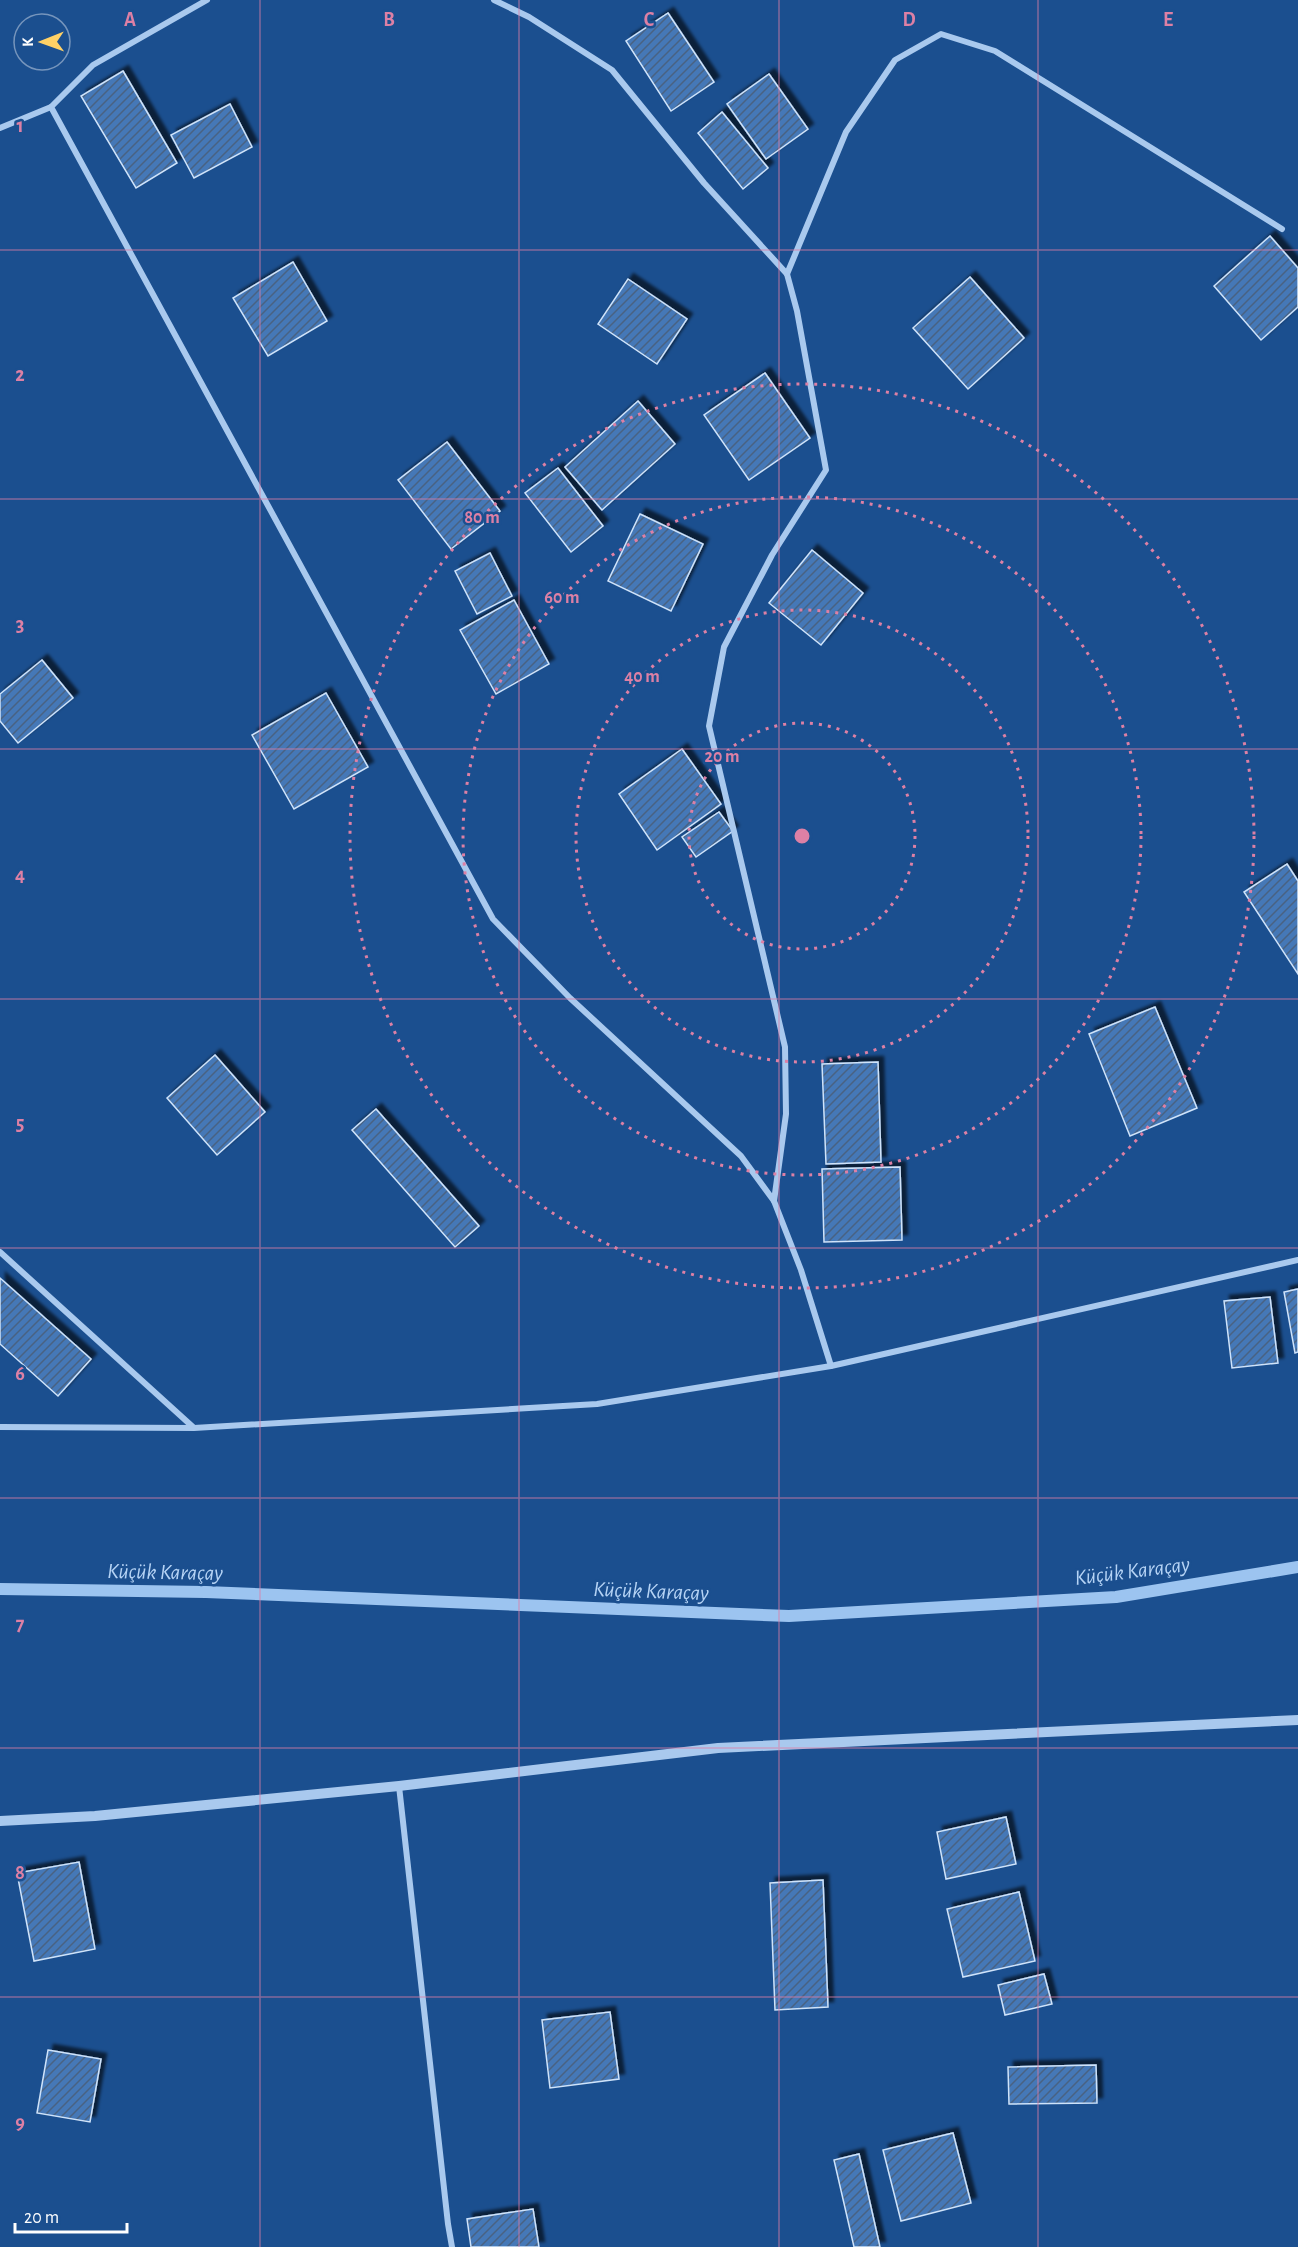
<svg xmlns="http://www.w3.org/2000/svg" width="1298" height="2247" viewBox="0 0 1298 2247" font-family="'Alegreya Sans',sans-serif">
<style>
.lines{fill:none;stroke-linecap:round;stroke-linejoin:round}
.stream{stroke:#9cc4f0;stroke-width:12}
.building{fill:url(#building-hatch);stroke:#cfe3fa;stroke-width:1.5;filter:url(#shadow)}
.minor{stroke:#a9c9ee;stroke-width:6}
.tertiary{stroke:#a9c9ee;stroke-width:10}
.grid{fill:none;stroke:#dd80a5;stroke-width:1.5;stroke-opacity:0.55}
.ring{fill:none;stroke:#dd80a5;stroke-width:3;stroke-dasharray:3 6}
.labels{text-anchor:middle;stroke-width:5;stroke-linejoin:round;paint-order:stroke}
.water-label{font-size:22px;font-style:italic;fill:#b5d3f5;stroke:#1b4f8f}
.grid-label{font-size:20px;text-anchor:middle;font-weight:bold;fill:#dd80a5;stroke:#1b4f8f;stroke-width:5;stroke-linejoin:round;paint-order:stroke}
.centre{fill:#dd80a5;stroke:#1b4f8f;stroke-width:3}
.ring-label{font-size:18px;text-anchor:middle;font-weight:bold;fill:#dd80a5;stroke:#1b4f8f;stroke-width:5;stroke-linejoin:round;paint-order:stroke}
</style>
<defs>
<pattern id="building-hatch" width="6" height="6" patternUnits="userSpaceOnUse" patternTransform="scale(1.5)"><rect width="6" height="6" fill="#4478b7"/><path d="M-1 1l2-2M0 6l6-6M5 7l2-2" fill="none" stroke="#486282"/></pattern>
<filter id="shadow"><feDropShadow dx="5.5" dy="-5.5" stdDeviation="1.5" flood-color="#0009"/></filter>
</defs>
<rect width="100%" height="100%" fill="#1b4f8f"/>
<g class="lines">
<!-- stream -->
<polyline class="stream" points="0,1589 206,1592 789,1616 1116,1597 1298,1567"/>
</g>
<!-- building -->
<g class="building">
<polygon points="668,13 714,82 671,111 626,41"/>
<polygon points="123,71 177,163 136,188 81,96"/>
<polygon points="769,74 808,129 766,159 727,104"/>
<polygon points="230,104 252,147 194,178 171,135"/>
<polygon points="722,112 768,168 743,189 698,133"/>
<polygon points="1270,236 1298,268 1298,307 1261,340 1214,286"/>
<polygon points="293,262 327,321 268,356 233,298"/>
<polygon points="970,277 1024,338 968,389 913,328"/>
<polygon points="628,279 687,319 657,364 598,324"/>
<polygon points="765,373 810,438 749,480 704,415"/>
<polygon points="638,401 675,444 602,510 565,467"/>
<polygon points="447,442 500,511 451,549 398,480"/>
<polygon points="558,468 603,526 571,552 525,493"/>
<polygon points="640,514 703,544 671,611 608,581"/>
<polygon points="812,550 863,593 821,645 769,603"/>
<polygon points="490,553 512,596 477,614 455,571"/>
<polygon points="514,600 549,664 496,694 460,630"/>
<polygon points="42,660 73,698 18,743 0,721 0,694"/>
<polygon points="326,693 368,767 294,809 252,735"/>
<polygon points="682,749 721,804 657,850 619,794"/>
<polygon points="719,812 733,831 696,857 682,837"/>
<polygon points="1287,864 1298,881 1298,974 1244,892"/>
<polygon points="1155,1007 1197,1108 1130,1136 1089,1034"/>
<polygon points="215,1055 265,1112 217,1155 167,1098"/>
<polygon points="878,1062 881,1162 826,1164 822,1064"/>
<polygon points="376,1109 479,1226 455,1247 352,1130"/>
<polygon points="900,1167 902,1240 824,1242 822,1169"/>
<polygon points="0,1278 91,1359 58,1396 0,1344"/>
<polygon points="1298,1289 1298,1352 1295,1353 1284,1292"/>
<polygon points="1270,1297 1278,1363 1232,1368 1224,1301"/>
<polygon points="1006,1817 1016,1864 946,1879 937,1832"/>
<polygon points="79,1862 95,1949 34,1961 17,1873"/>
<polygon points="823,1880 828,2007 775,2010 770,1883"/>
<polygon points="1019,1892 1035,1961 963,1977 947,1909"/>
<polygon points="1044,1974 1052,2004 1005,2015 998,1985"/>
<polygon points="610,2012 619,2079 550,2088 542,2020"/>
<polygon points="48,2050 101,2059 90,2122 37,2113"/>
<polygon points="1096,2065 1097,2103 1009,2104 1008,2067"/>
<polygon points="953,2133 971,2203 901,2221 883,2150"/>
<polygon points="859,2154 880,2247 854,2247 834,2160"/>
<polygon points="533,2209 539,2247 471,2247 467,2219"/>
</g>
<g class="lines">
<!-- minor -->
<g class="minor">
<polyline points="207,0 93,65 51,107 493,919 570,998 741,1156 774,1201 801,1270 831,1366"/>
<polyline points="494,0 529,17 612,70 704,183 787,274 797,311 826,470 772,555 724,647 709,726 785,1047 786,1114 774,1201"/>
<polyline points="0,128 51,107"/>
<polyline points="787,274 846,132 895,60 941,34 995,51 1282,229"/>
<polyline points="0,1252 193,1427"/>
<polyline points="0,1427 194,1428 597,1404 831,1366 1298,1260"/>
<polyline points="399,1786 448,2224 452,2247"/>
</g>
<!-- tertiary -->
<polyline class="tertiary" points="0,1821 95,1816 399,1786 718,1748 1298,1720"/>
</g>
<!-- grid -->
<path class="grid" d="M 260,0 L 260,2247M 519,0 L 519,2247M 779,0 L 779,2247M 1038,0 L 1038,2247M 0,250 L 1298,250M 0,499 L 1298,499M 0,749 L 1298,749M 0,999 L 1298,999M 0,1248 L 1298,1248M 0,1498 L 1298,1498M 0,1748 L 1298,1748M 0,1997 L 1298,1997"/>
<!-- distance rings -->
<g class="ring">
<circle cx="802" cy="836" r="113"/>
<circle cx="802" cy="836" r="226"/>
<circle cx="802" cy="836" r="339"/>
<circle cx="802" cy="836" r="452"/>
</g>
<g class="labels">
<!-- water labels -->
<g class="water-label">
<text transform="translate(1132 1570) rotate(-7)" y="8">Küçük Karaçay</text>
<text transform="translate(165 1571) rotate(1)" y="8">Küçük Karaçay</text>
<text transform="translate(651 1590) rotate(2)" y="8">Küçük Karaçay</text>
</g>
</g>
<g class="grid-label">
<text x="130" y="26">A</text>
<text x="389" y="26">B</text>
<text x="649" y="26">C</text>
<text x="909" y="26">D</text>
<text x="1168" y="26">E</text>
<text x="20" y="132">1</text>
<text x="20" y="381">2</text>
<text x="20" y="631">3</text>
<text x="20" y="881">4</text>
<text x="20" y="1130">5</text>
<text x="20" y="1380">6</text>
<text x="20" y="1630">7</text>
<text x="20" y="1879">8</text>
<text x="20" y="2129">9</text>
</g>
<circle cx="802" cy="836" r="9" class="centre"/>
<g class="ring-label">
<text x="482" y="523">80 m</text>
<text x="562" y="603">60 m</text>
<text x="642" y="682">40 m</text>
<text x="722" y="762">20 m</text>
</g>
<!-- north arrow -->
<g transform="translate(42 42) rotate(269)"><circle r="28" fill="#1b4f8f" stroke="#7695bc" stroke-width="1.5"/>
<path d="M0-4.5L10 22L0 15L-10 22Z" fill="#ffd166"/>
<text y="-9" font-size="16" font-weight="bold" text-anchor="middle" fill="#ffffff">K</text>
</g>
<!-- scale -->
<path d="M15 2223v9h112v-9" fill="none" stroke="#ffffff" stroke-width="3"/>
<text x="24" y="2223" font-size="18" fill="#ffffff" stroke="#1b4f8f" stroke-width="4.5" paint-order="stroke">20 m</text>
</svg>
